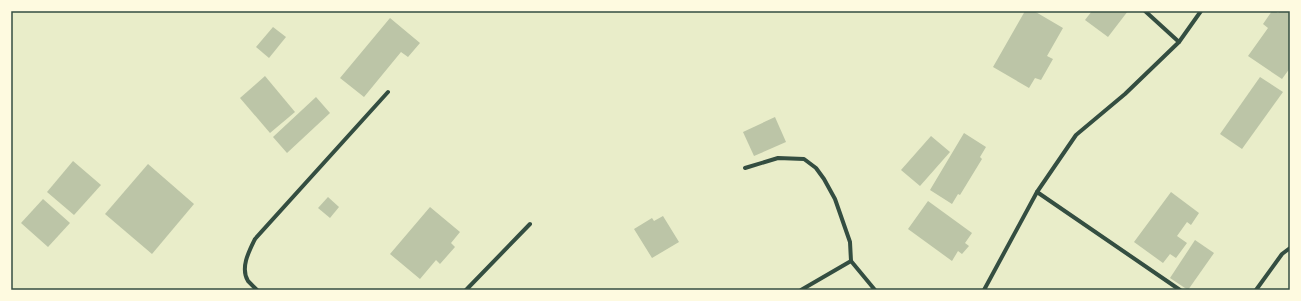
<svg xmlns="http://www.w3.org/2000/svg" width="1301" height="301" viewBox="0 0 1301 301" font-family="'PT Sans Narrow',sans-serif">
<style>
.building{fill:#bcc5a7}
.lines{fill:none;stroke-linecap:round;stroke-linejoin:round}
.minor{stroke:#344e41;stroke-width:4}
.neatline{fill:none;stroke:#344e41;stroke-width:1.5}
</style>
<rect width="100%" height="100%" fill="#e9edc9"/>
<!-- building -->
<g class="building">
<polygon points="1025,11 1034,11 1063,28 1047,56 1053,59 1041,80 1035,78 1029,88 993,67"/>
<polygon points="1092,11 1128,11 1108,37 1085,20"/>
<polygon points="1272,11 1275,11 1278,13 1280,11 1290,11 1290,68 1282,79 1248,56 1268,28 1263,24"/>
<polygon points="390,18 420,43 408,57 401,52 364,97 340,78"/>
<polygon points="273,27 286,37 269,58 256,47"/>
<polygon points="265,76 295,112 270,133 240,98"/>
<polygon points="1260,77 1283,92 1242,149 1220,134"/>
<polygon points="316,97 330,113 287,153 273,137"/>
<polygon points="775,117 786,142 754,156 743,132"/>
<polygon points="964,133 986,147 980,157 982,159 960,195 958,194 952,204 930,190"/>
<polygon points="931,136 950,152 920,186 901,170"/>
<polygon points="73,161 101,185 74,215 47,192"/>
<polygon points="148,164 194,204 152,254 105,214"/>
<polygon points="1171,192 1199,213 1191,225 1187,222 1177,236 1187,243 1176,258 1170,254 1163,263 1134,242"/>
<polygon points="328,197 339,207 330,218 318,208"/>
<polygon points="43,199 70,223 48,247 21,223"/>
<polygon points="928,201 972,233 965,243 969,246 962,254 958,251 952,261 908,229"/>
<polygon points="430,207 460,232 451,243 455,247 440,264 436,260 420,279 390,254"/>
<polygon points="663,216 679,242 652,258 634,229 652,218 654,221"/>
<polygon points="1195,240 1214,253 1188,290 1170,278"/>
</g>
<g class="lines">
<!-- minor -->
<g class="minor">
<polyline points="1145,11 1179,42"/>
<polyline points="745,168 778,158 804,159 816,168 824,179 835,199 850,242 851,261 875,290"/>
<polyline points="1037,192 1180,290"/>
<path d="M 257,290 C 254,287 251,284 248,281 C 240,268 249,251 255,239 L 388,92"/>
<polyline points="466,290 530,224"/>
<polyline points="801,290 851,261"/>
<polyline points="984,290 1037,192 1076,135 1125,94 1179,42 1201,11"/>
<polyline points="1256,290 1282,254 1290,248"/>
</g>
</g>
<!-- border -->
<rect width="1301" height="301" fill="none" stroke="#fefae0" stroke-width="24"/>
<rect x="12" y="12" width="1277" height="277" class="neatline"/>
</svg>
